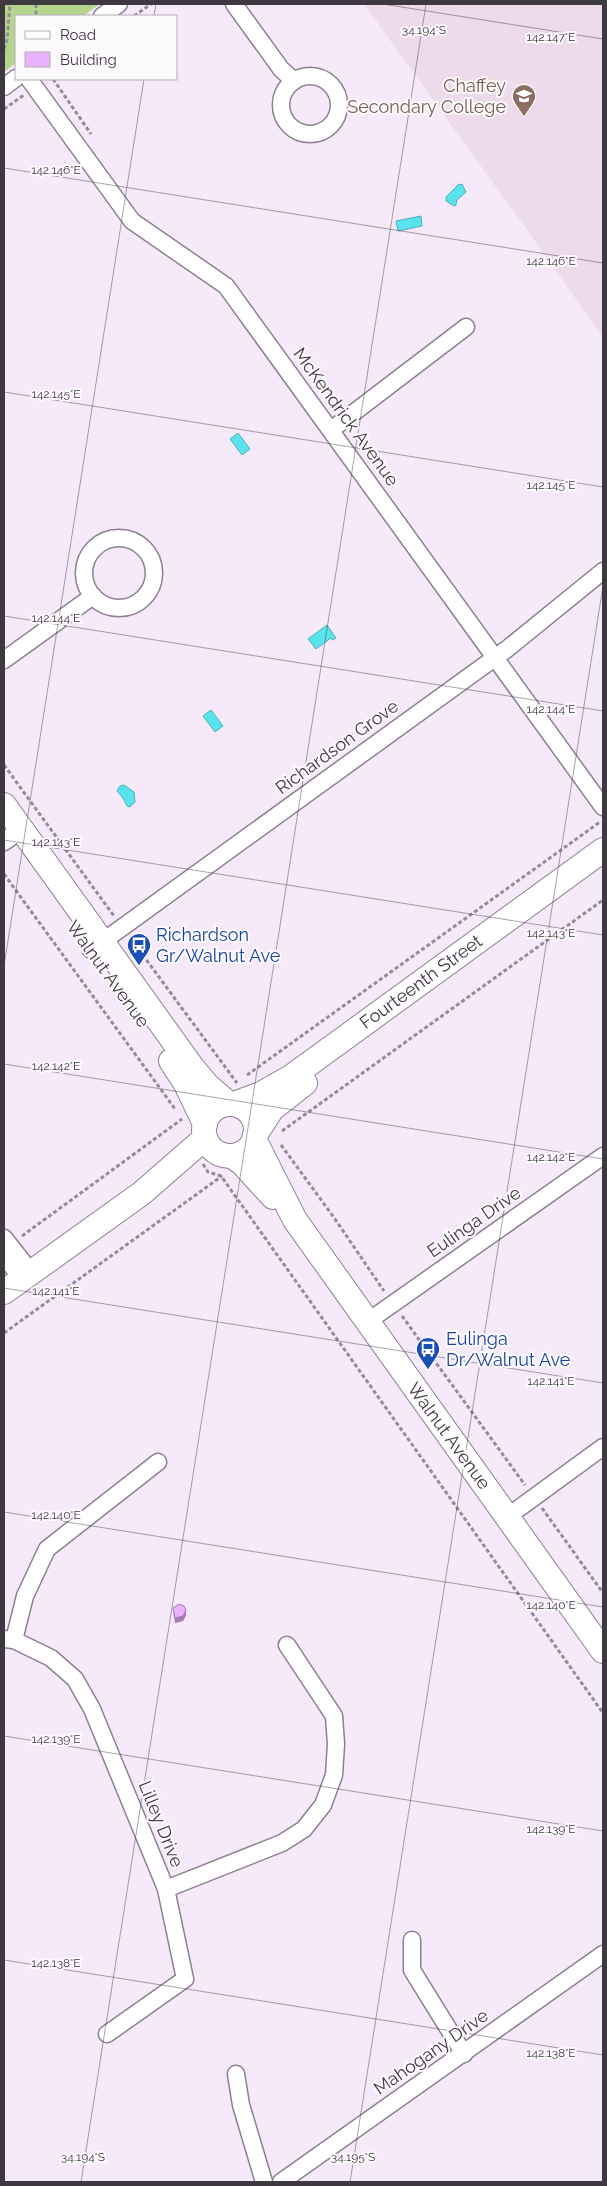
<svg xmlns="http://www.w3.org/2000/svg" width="607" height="2186" viewBox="0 0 607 2186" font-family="Raleway,sans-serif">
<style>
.education{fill:#eddaea}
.green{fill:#b5d58e}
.water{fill:#59e4ed;stroke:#51b1b9}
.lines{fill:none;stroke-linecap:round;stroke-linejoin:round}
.street-casing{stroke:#8c8190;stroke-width:19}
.secondary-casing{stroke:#8c8190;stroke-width:26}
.path{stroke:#948c98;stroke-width:3;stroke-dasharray:4 2.5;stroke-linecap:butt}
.street{stroke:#fff;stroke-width:16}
.secondary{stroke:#fff;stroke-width:24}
.wall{fill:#c998d9}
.shaded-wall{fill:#a47cb0}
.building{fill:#eab1fc;stroke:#a47cb0}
.ticks{fill:none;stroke:#3e3940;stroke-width:1;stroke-opacity:0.45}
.labels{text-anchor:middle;stroke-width:4;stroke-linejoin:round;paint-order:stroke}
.education-label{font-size:18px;fill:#785e54;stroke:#fdfafd;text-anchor:end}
.street-label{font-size:18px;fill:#3e3940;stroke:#fdfafd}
.transit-label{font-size:18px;fill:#164399;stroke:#fdfafd;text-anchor:start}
.ticks-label{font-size:12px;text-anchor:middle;fill:#3e3940;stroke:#fdfafd;stroke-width:4;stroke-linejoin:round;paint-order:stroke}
</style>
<rect width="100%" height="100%" fill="#f5e9fa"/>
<!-- education -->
<polygon class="education" points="364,4 603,4 603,337 527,230"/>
<!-- green -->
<polygon class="green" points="4,4 100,4 83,16 16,16 16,63 4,72"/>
<!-- water -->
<g class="water">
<polygon points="462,184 466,192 457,200 456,205 454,206 446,201 446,197 458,185"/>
<polygon points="421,216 422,226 398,231 396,221"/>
<polygon points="238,433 250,449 242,455 230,439"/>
<polygon points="327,625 336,638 333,640 331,638 316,649 308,639"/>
<polygon points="211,710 223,726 215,732 203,716"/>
<polygon points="124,785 134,792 135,802 130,807 127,806 123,798 117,791 120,786"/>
</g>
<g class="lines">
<!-- street casing -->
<g class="street-casing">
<g id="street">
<polyline points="234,4 281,69 294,81"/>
<polyline points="102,16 119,4"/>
<circle cx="310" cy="105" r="29"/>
<polyline points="29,79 132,221 226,286 603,807"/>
<polyline points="4,87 16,78"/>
<polyline points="331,430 466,327"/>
<circle cx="119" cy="573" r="35"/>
<polyline points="4,660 93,596"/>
<polyline points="4,842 10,838 18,825"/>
<polyline points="91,950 507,649 603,571"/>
<polyline points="4,1238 31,1272"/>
<polyline points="4,1256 22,1279"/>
<polyline points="367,1322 603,1156"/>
<polyline points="507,1517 603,1447"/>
<polyline points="4,1639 14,1640 51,1658 75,1679 92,1709 166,1889 185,1979 107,2034"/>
<polyline points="14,1640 25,1596 47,1549 158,1462"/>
<polyline points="166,1889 282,1843 304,1829 323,1805 334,1775 336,1744 334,1716 287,1645"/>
<polyline points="412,1940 412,1970 464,2054"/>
<polyline points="236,2074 241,2105 264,2182"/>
<polyline points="281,2182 603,1954"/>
</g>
</g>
<!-- secondary casing -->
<g class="secondary-casing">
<g id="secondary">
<polyline points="4,805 192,1067 207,1085 229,1104"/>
<polyline points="171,1061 186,1084 205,1124"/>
<polyline points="234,1104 261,1094 291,1077 603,850"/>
<circle cx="230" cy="1130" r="26"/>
<polyline points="255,1135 272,1109 305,1083"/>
<polyline points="254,1139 295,1220 603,1651"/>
<polyline points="232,1156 242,1163 273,1197"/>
<polyline points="4,1292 142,1193 205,1138"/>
</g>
</g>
<!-- path -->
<g class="path">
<polyline points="36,4 36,16"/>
<polyline points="134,16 151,4"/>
<polyline points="4,49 7,40 10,4"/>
<polyline points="53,79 91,134"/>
<polyline points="4,109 24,95"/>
<polyline points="4,765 114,916"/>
<polyline points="4,874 175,1109"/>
<polyline points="131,939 237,1083"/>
<polyline points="247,1075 600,822"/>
<polyline points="282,1131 603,900"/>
<polyline points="281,1145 335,1219 384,1291"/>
<polyline points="203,1164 208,1172 221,1176 603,1713"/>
<polyline points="22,1236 182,1119"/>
<polyline points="402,1316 525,1485"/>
<polyline points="4,1333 222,1176"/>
<polyline points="542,1508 603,1593"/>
</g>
<!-- street -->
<use href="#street" class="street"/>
<!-- secondary -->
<use href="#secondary" class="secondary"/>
</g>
<!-- wall -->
<polygon class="wall" points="173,1608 186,1615 183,1621 175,1623 173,1612"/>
<!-- shaded-wall -->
<polygon class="shaded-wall" points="186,1610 186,1615 183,1621 175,1623 175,1618"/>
<!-- building -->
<polygon class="building" points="179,1604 184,1606 186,1610 183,1616 175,1618 173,1608"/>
<!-- ticks -->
<path class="ticks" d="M 383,4 L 603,39M 154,16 L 156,4M 4,168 L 603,263M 4,392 L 603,487M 4,616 L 603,711M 4,840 L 603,935M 4,966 L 144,79M 4,1064 L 603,1159M 4,1288 L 603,1383M 4,1512 L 603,1607M 4,1736 L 603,1831M 4,1960 L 603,2055M 81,2182 L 426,4M 350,2182 L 603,586"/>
<!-- icons -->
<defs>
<g id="school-pin" transform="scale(1.25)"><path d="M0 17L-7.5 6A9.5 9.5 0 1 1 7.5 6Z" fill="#8d6e63" stroke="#fdfafd"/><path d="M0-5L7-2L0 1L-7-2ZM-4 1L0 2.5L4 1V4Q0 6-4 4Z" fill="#fff"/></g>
<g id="bus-pin" transform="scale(1.25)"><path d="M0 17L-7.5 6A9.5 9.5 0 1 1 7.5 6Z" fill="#1a4fb4" stroke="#fdfafd"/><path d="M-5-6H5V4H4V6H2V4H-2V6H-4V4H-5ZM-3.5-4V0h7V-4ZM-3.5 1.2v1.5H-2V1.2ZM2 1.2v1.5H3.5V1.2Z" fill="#fff"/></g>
</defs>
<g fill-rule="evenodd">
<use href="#school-pin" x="524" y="96"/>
<use href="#bus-pin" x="139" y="945"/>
<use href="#bus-pin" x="428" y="1349"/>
</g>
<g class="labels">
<!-- education labels -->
<g class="education-label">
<text x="506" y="92">Chaffey<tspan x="506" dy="21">Secondary College</tspan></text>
</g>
<!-- street labels -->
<g class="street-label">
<text transform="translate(346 417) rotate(54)" y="6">McKendrick Avenue</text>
<text transform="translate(337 747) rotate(-36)" y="6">Richardson Grove</text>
<text transform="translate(108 974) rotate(54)" y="6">Walnut Avenue</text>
<text transform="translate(421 982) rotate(-36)" y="6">Fourteenth Street</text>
<text transform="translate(474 1222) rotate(-35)" y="6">Eulinga Drive</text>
<text transform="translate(449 1436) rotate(54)" y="6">Walnut Avenue</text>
<text transform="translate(161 1824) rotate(68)" y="6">Lilley Drive</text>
<text transform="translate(431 2052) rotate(-35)" y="6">Mahogany Drive</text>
</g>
<!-- transit labels -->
<g class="transit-label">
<text x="156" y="941">Richardson<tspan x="156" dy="21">Gr/Walnut Ave</tspan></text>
<text x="446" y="1345">Eulinga<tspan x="446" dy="21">Dr/Walnut Ave</tspan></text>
</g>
</g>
<g class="ticks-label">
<text x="424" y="34">34.194°S</text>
<text x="551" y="41">142.147°E</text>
<text x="56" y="174">142.146°E</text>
<text x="551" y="265">142.146°E</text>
<text x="56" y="398">142.145°E</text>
<text x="551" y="489">142.145°E</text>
<text x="56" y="622">142.144°E</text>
<text x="551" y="713">142.144°E</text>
<text x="56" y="846">142.143°E</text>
<text x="551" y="937">142.143°E</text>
<text x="56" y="1070">142.142°E</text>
<text x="551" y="1161">142.142°E</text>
<text x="56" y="1295">142.141°E</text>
<text x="551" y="1385">142.141°E</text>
<text x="56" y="1519">142.140°E</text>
<text x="551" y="1609">142.140°E</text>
<text x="56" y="1743">142.139°E</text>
<text x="551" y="1833">142.139°E</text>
<text x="56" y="1967">142.138°E</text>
<text x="551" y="2057">142.138°E</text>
<text x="83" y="2161">34.194°S</text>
<text x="353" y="2161">34.195°S</text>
</g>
<!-- border -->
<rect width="607" height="2186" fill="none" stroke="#3e3940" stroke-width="10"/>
<!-- legend -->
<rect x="15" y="15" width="162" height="65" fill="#fdfafd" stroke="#b1adb1"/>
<rect x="25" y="31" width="25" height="8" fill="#ffffff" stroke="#b1adb1"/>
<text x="60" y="40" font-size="15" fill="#3e3940">Road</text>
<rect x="25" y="52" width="25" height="15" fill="#eab1fc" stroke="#b1adb1"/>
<text x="60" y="65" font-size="15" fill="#3e3940">Building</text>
</svg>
